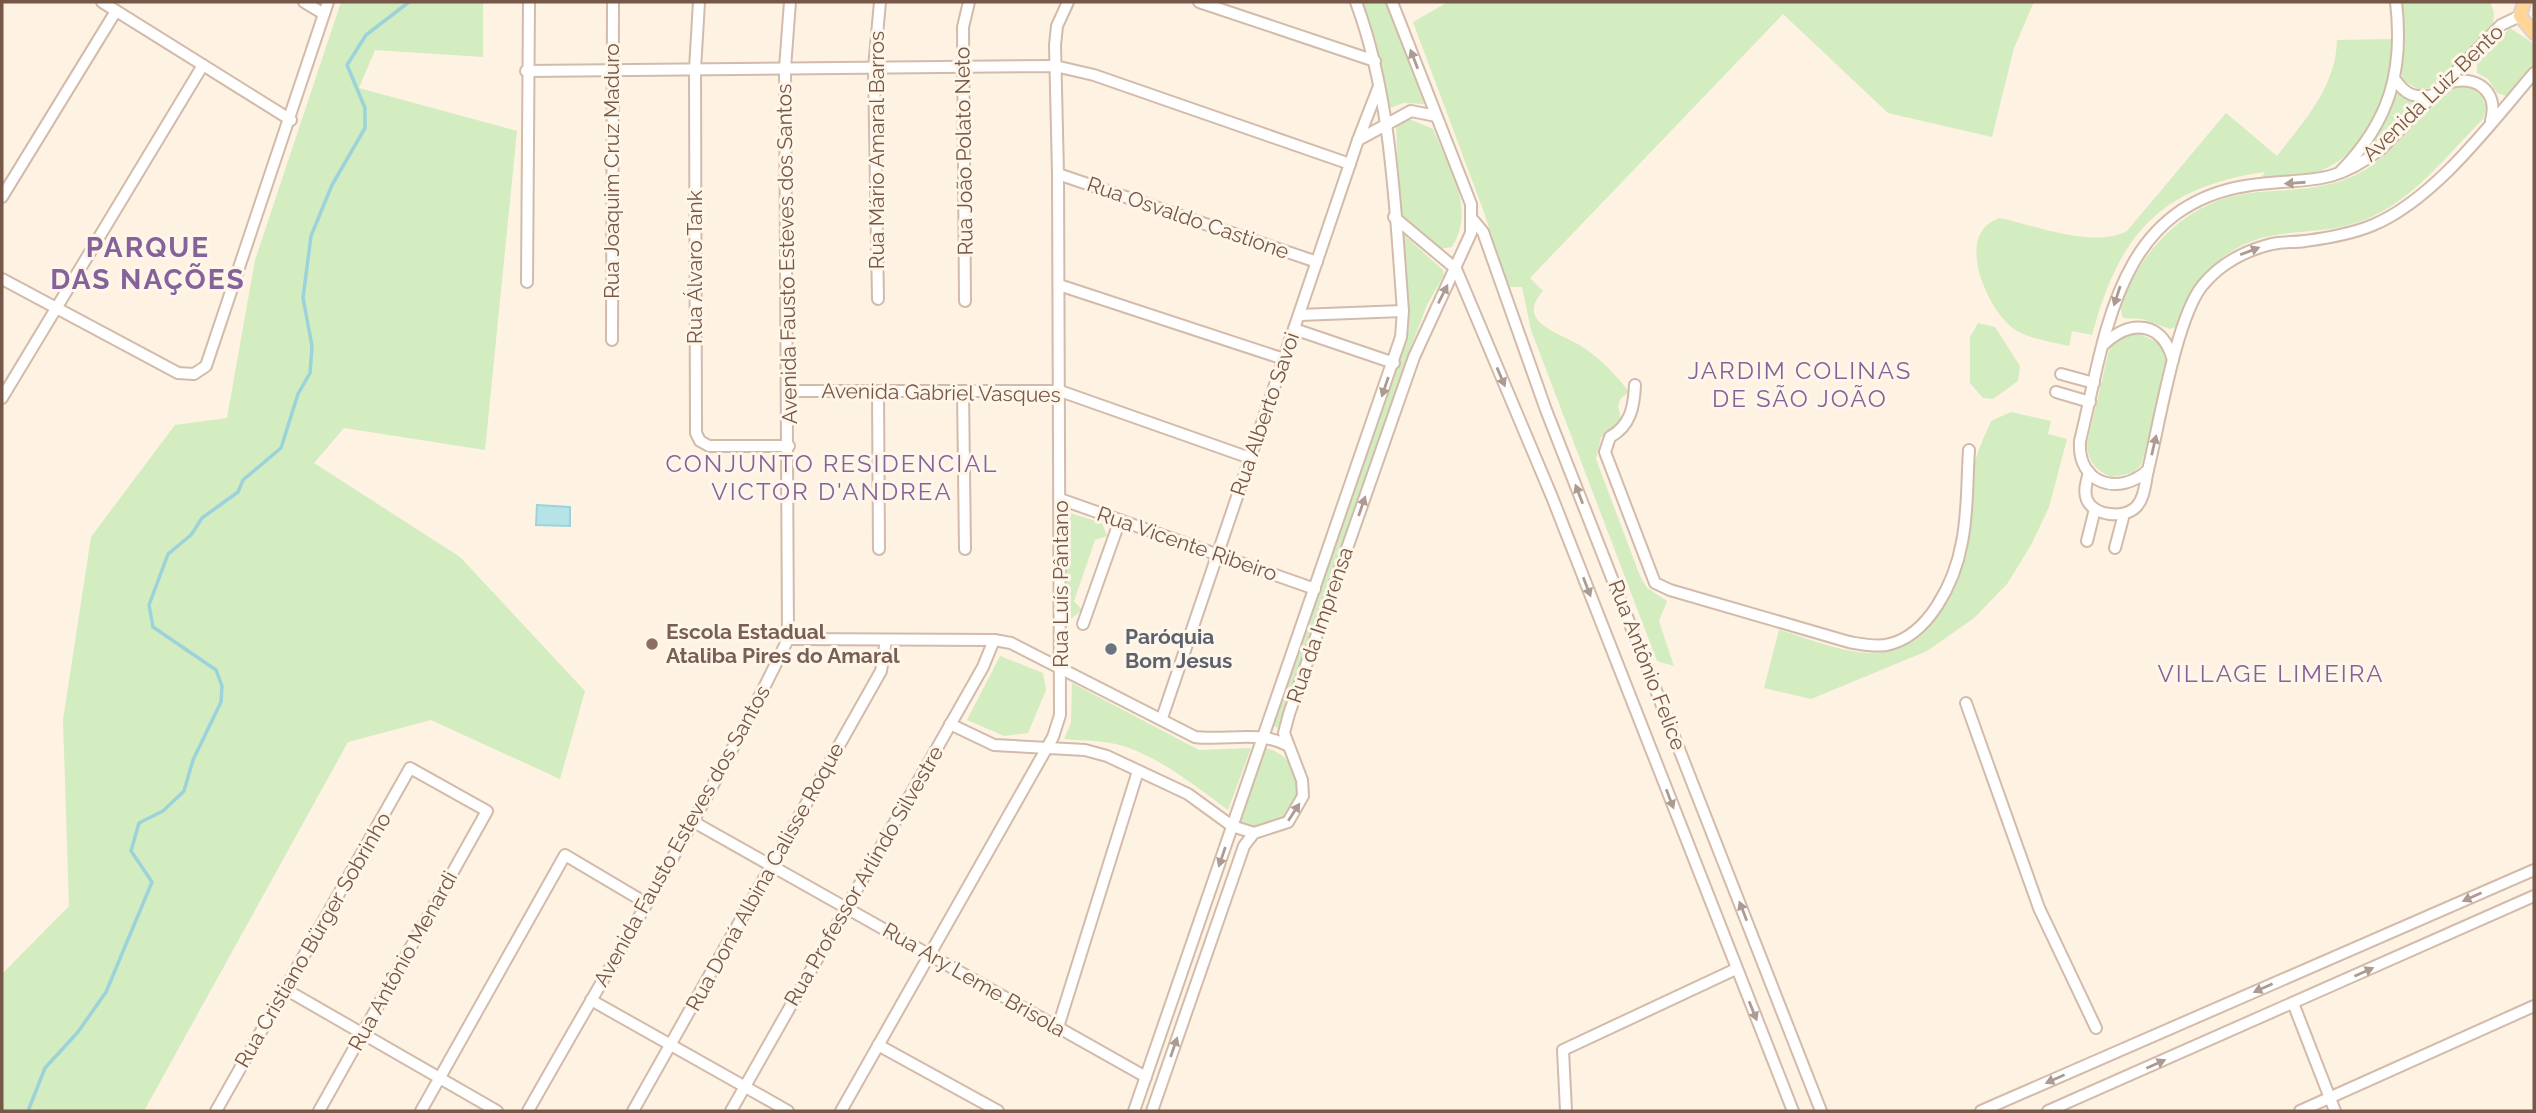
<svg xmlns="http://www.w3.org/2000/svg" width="2536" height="1113" viewBox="0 0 2536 1113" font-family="Raleway,sans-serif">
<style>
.green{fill:#d3ecc0}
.water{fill:#b6e3e8;stroke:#9cd3db;stroke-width:2}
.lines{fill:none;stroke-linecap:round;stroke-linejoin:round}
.stream{stroke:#9cd3db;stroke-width:3.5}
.minor-casing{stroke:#d2bbab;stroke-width:14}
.major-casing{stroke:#dcd3cf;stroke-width:16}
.minor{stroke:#fff;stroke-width:10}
.major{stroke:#ffd698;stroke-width:12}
.oneway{fill:#ad9a91}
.education-dot{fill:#8d6e63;stroke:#fff6ea;stroke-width:2.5}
.worship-dot{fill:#6b7280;stroke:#fff6ea;stroke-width:2.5}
.labels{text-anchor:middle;stroke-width:6;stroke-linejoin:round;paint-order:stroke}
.street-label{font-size:21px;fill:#775747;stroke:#fff6ea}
.education-label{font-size:21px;font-weight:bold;fill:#785e54;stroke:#fff6ea;text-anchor:start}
.worship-label{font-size:21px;font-weight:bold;fill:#5b616d;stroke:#fff6ea;text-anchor:start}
.quarter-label{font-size:24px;letter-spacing:2px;fill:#86629b;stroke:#fff6ea}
.district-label{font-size:28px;font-weight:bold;letter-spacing:2px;fill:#86629b;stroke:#fff6ea}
</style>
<rect width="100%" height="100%" fill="#fef2e3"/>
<!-- green -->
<g class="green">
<polygon points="341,2 483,2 483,57 375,50 359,88 517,131 485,450 344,428 314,463 460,557 585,691 560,779 431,720 348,742 144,1111 2,1111 2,974 69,906 63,720 91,537 175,425 227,418 255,260"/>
<polygon points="1359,2 1388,2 1424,104 1403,103 1387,109 1379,61"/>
<path d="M 1448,2 L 2034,2 L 2014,48 L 1992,137 L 1888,113 L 1783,14 L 1530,278 L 1543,291 C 1514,323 1561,333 1581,346 C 1598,356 1617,376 1629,392 L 1621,398 L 1618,406 L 1622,422 L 1601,437 L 1596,459 L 1640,576 L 1647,588 L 1667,601 L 1659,621 L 1674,666 L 1657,661 L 1531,330 L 1522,287 L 1506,287 L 1485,215 L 1413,22 Z"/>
<path d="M 2402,2 L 2490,2 L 2494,13 L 2493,27 L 2431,88 L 2419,90 L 2403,80 C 2399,59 2404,26 2402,2 Z"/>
<polygon points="2510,28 2534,44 2534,68 2506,96 2497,93 2488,79 2477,73 2477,61"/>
<path d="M 2393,39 C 2388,91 2374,149 2320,171 C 2302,178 2280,178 2261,179 L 2265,172 C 2159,187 2119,235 2092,335 L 2072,331 L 2069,346 C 2048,341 2024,339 2008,324 C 1984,301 1955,232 2000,218 C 2036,226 2094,249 2127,231 L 2226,113 L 2277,156 C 2304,121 2336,87 2337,40 Z"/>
<path d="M 2466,85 L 2482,96 L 2486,108 L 2483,119 C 2449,153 2416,197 2371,217 C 2336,233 2311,229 2276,235 C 2224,243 2192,279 2176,327 L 2170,329 L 2142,319 L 2123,318 L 2120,307 C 2140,250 2188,200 2250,193 C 2294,188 2325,192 2365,170 C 2396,153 2436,87 2466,85 Z"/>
<polygon points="2395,92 2415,103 2370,149 2384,125"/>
<path d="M 1407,118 L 1433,129 C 1448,166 1477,208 1452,247 L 1440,249 L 1400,217 L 1396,124 Z"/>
<polygon points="1403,234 1443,270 1444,275 1427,305 1407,357 1278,728 1274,726 1408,334"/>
<polygon points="1978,323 1995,327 2020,366 2018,381 1993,399 1983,398 1970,383 1970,337"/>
<path d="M 2138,333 L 2159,343 L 2168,366 L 2141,465 L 2133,473 L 2111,477 C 2095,470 2087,460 2087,443 L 2109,350 L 2116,340 Z"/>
<path d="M 2011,412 L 2051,421 L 2048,434 L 2067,439 L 2049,507 L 2031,545 L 2007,584 L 1974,618 L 1927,651 L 1811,699 L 1764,688 L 1779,630 C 1808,638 1842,653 1872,653 C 1965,652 1959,527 1974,465 C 1978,450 1985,435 1991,421 Z"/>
<polygon points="1070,513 1102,523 1107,536 1095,540 1074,601 1082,610 1067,622 1065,522"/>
<polygon points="1000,656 1043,673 1046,690 1028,733 1004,736 967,720"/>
<path d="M 1072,683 L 1199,750 L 1251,748 L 1228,810 C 1198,788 1165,761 1129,748 C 1109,740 1085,741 1064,739 L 1071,723 Z"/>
<path d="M 1266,748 C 1321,764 1299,842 1239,823 Z"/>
</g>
<!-- water -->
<polygon class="water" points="537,505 570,507 570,526 536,525"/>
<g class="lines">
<!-- stream -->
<polyline class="stream" points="28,1111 45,1068 78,1032 106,992 152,882 131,851 139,823 163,811 184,791 193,760 221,702 222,686 216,670 153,627 149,605 168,554 191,535 202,518 238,492 243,480 281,448 298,394 310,373 312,346 303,298 311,236 332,185 365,128 365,108 347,65 366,35 409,2"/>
<!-- minor casing -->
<g class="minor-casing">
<g id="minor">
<polyline points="102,2 291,120"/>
<polyline points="304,2 324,14"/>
<polyline points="699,2 695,69 696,433 700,441 709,446 789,446"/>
<polyline points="1199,2 1375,61"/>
<path d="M 2520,16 L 2501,25 L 2381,149 C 2327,190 2305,176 2245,186 C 2115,208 2106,336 2080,441 C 2077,484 2119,497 2148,470 C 2159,425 2176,319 2202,286 C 2219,265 2242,252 2268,245 C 2280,241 2293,243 2305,241 C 2328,238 2352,234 2373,225 C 2435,199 2491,123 2534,73"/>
<polyline points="526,71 1055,66 1094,75 1350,164"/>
<path d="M 2394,78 C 2405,95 2415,99 2434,95"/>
<path d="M 2448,83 C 2475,74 2499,91 2491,120"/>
<polyline points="1358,140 1379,86"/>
<path d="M 2341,171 C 2390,121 2404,70 2396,2"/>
<polyline points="1058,174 1317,262"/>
<polyline points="2,197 116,11"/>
<polyline points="1394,217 1456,269 1552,497 1793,1111"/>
<polyline points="1473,220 1483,232 1546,410 1821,1111"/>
<polyline points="2,279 178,373 194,374 206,366 328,2"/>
<polyline points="527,282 529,2"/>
<polyline points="1059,285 1284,359"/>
<polyline points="878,299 874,68 880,2"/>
<polyline points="965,301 963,27 969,2"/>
<polyline points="1299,315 1403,311"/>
<polyline points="1294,329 1394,363"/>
<polyline points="612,340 613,2"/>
<path d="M 2104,344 C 2131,319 2162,321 2173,360"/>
<polyline points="2061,374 2094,383"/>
<path d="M 1635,385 C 1634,408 1630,426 1610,437 L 1605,452 L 1655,583 L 1670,590 L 1849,642 C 1861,644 1873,647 1886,645 C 1929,637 1955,581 1962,542 C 1968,513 1967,480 1969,450"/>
<polyline points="788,391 1060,391 1250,458"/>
<polyline points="878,391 879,549"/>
<polyline points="963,391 965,549"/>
<polyline points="2056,392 2090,402"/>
<polyline points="2,398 203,65"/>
<path d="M 2089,472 C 2087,481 2083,491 2087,500 C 2094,516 2124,519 2136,507 C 2145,498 2145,482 2148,470"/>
<polyline points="1060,499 1315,589"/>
<polyline points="2087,541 2095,509"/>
<polyline points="2115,548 2124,514"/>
<polyline points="1083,624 1120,520"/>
<path d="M 788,639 L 994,640 L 1011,643 L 1195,737 C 1226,741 1258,730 1287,745"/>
<polyline points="1966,703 2039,908 2096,1028"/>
<polyline points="1162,718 1358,140 1411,111 1436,116"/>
<polyline points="950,724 994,745 1085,750 1107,756 1188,794 1232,826 1254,833"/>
<polyline points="692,821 1146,1077"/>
<polyline points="285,989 497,1111"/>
<polyline points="591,1000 788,1111"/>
<polyline points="2293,1003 2335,1111"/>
<polyline points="1058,1027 1138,771"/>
<polyline points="878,1045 998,1111"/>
<polyline points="216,1111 410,768 487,811 319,1111"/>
<polyline points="421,1111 565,855 646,903"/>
<path d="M 528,1111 C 616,955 710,801 788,639 L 785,68 L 790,2"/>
<polyline points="633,1111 881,671 886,640"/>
<polyline points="731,1111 983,667 994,640"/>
<polyline points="841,1111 1053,737 1060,715 1058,174 1055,45 1057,26 1068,2"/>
<path d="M 1134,1111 L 1401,337 L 1403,311 C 1395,208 1392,99 1356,2"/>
<polyline points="1152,1111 1244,846 1254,833 1288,822 1303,796 1302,780 1284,733 1289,714 1414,357 1471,233 1471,204 1392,2"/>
<polyline points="1566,1111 1563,1050 1736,969"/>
<polyline points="1981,1111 2534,870"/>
<polyline points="2048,1111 2534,896"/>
<polyline points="2300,1111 2534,1006"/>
</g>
</g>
<!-- major casing -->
<g class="major-casing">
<polyline id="major" points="2524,2 2520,16 2534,33"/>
</g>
<!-- minor -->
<use href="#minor" class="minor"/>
<!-- major -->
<use href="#major" class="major"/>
</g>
<!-- one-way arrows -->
<defs><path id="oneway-solid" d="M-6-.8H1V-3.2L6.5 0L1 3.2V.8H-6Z" transform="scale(1.75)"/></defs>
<g class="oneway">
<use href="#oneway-solid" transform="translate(1414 59) rotate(-111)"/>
<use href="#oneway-solid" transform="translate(2295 183) rotate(176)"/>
<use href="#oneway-solid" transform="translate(2250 251) rotate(-21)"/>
<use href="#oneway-solid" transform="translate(1443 294) rotate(-63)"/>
<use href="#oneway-solid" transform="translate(2117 296) rotate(108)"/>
<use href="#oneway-solid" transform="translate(1501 377) rotate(67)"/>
<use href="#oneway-solid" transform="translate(1385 387) rotate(109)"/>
<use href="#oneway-solid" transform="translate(2154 445) rotate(-77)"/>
<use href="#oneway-solid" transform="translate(1579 494) rotate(-111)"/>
<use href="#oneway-solid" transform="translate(1362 506) rotate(-71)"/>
<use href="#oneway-solid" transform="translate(1587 587) rotate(69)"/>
<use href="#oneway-solid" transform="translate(1670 799) rotate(69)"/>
<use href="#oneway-solid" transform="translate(1294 812) rotate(-57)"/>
<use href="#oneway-solid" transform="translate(1222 857) rotate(109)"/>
<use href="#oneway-solid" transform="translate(2472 897) rotate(156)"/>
<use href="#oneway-solid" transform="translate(1743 911) rotate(-111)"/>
<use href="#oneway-solid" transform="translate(2364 972) rotate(-24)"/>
<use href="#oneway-solid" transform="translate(2263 988) rotate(156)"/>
<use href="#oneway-solid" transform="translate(1753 1011) rotate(68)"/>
<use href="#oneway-solid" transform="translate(1174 1047) rotate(-71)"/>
<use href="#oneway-solid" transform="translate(2156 1064) rotate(-24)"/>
<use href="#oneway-solid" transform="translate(2055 1079) rotate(156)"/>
</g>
<!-- markers -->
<circle class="education-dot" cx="652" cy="644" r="7"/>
<circle class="worship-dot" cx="1111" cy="649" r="7"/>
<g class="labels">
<!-- street labels -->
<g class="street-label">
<text transform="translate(2433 93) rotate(-44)" y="7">Avenida Luiz Bento</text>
<text transform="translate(877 150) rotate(-90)" y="7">Rua Mário Amaral Barros</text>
<text transform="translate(964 151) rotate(-91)" y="7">Rua João Polato Neto</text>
<text transform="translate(612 171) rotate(-90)" y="7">Rua Joaquim Cruz Maduro</text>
<text transform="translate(1188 218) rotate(19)" y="7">Rua Osvaldo Castione</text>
<text transform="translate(787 254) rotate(-91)" y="7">Avenida Fausto Esteves dos Santos</text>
<text transform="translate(695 267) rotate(-90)" y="7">Rua Álvaro Tank</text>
<text transform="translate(941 393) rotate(1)" y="7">Avenida Gabriel Vasques</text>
<text transform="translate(1265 414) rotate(-71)" y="7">Rua Alberto Savoi</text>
<text transform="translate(1187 544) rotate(19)" y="7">Rua Vicente Ribeiro</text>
<text transform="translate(1061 584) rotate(-90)" y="7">Rua Luís Pântano</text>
<text transform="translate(1320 625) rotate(-71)" y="7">Rua da Imprensa</text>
<text transform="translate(1647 665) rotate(69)" y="7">Rua Antônio Felice</text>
<text transform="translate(682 836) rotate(-61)" y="7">Avenida Fausto Esteves dos Santos</text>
<text transform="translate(864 876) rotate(-60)" y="7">Rua Professor Arlíndo Silvestre</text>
<text transform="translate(765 877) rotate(-61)" y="7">Rua Doná Albina Calisse Roque</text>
<text transform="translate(313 940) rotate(-60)" y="7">Rua Cristiano Bürger Sobrinho</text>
<text transform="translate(403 961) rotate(-61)" y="7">Rua Antônio Menardi</text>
<text transform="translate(974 980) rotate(30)" y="7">Rua Ary Leme Brisola</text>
</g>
<!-- education labels -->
<g class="education-label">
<text x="666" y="639">Escola Estadual<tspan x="666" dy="24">Ataliba Pires do Amaral</tspan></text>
</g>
<!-- worship labels -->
<g class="worship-label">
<text x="1125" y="644">Paróquia<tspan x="1125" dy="24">Bom Jesus</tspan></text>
</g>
<!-- quarter labels -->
<g class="quarter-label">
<text x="1800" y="379">JARDIM COLINAS<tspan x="1800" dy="28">DE SÃO JOÃO</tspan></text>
<text x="832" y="472">CONJUNTO RESIDENCIAL<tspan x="832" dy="28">VICTOR D'ANDREA</tspan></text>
<text x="2271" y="682">VILLAGE LIMEIRA</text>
</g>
<!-- district labels -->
<g class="district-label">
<text x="148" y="257">PARQUE<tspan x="148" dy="32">DAS NAÇÕES</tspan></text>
</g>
</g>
<!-- border -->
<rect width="2536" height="1113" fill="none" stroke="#775747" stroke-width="7"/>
</svg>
